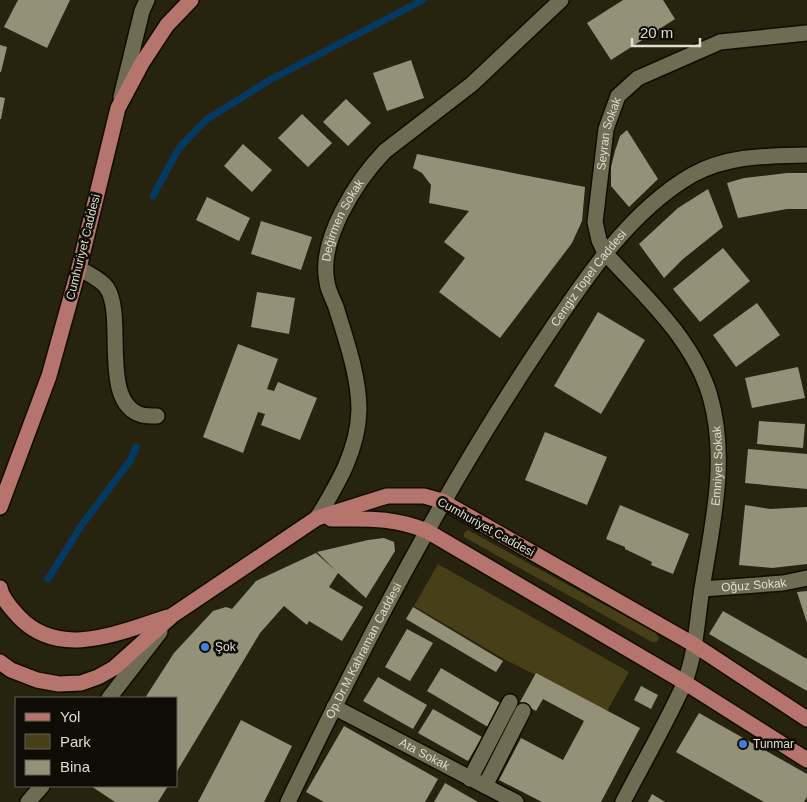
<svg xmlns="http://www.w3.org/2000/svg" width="807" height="802" viewBox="0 0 807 802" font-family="Arial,sans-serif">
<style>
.green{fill:#463f17}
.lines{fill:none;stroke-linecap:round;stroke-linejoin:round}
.stream{stroke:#043962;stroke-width:7}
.building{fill:#959178}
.minor-casing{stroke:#100c00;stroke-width:18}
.major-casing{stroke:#100c00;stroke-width:18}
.minor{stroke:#706c54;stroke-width:15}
.major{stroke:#b6746f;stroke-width:15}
.shop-dot{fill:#3f7fe0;stroke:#0e0d05;stroke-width:2}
.labels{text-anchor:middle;stroke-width:5;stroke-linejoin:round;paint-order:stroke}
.street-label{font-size:12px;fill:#dfddd0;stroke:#0e0d05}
.poi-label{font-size:12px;fill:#dfddd0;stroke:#0e0d05;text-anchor:start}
</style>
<rect width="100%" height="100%" fill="#27230e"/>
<!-- green -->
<g class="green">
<polygon points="468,530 656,633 659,638 657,642 652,642 464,537 464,533"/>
<polygon points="438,564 629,672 607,711 504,659 414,606"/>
</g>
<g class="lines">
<!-- stream -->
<g class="stream">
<polyline points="153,196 179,148 206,120 268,81 423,0"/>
<polyline points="48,579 81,526 130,461 136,447"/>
</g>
</g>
<!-- building -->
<g class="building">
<polygon points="18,0 70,0 47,48 4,27"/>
<polygon points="623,0 663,0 675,19 611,60 587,23"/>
<polygon points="0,45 7,47 1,72 0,72"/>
<polygon points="411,60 424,98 387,111 373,73"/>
<polygon points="0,97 5,98 1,119 0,119"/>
<polygon points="346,99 371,123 348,146 323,122"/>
<polygon points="302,114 332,143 308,167 278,138"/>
<polygon points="627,130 658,179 629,207 611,186 611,167 615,151 620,136"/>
<polygon points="243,144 272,170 252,192 224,166"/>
<polygon points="417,154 585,187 582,221 572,243 500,338 439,292 465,258 444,242 469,211 429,203 431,185 422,173 413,168"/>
<polygon points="787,173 807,173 807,209 787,209 738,218 727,183 744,178"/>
<polygon points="708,189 723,227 683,259 664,278 639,244 678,208"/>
<polygon points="207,197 250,218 239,241 196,220"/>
<polygon points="261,221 312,237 301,270 251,254"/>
<polygon points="723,248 750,281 700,322 673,289"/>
<polygon points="257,292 295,298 289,334 251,327"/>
<polygon points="757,303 780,335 736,367 713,335"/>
<polygon points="598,312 645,340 601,414 554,386"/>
<polygon points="238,344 278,359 267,389 274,391 278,382 317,398 300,440 261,425 265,414 258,412 243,453 203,437"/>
<polygon points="798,367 805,398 752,408 745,378"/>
<polygon points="759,421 805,424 803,448 757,444"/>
<polygon points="545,432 607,457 587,505 525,480"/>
<polygon points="748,449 807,454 807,489 745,483"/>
<polygon points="620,505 689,534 673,574 651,565 652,562 625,549 625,547 606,539"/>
<polygon points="745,505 770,509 807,507 807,564 772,568 739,565"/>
<polygon points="384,538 394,542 395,551 366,598 338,573 329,587 363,607 342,641 309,621 307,625 284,606 260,633 176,773 176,698 145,698 174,653 213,611 226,607 232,609 256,581 316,553 336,571 317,552 368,540"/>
<polygon points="807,591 807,623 797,592"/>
<polygon points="413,607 503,661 496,672 406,619"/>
<polygon points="723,611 807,659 807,691 709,634"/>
<polygon points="407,629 433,643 410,681 385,667"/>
<polygon points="441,668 502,704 488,727 427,691"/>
<polygon points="536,673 640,728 601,802 542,802 499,780 521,738 563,760 584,721 543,699 536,711 520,702"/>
<polygon points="378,677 427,705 413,729 363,701"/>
<polygon points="641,686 658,695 651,709 634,700"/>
<polygon points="433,709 482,737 468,761 418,733"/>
<polygon points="699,713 807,774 807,797 804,802 764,802 676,752"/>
<polygon points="241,720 292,746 264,802 198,802"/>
<polygon points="344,726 438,779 425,802 324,802 306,792"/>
<polygon points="445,783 478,802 434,802"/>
<polygon points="91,786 168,786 158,802 115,802"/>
<polygon points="652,794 665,802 648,802"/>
</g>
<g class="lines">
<!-- minor casing -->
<g class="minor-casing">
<g id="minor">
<polyline points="121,97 142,11 147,0"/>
<path d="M 79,268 C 88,274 101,279 107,288 C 126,317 99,403 142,415 C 146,416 152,416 157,416"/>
<path id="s1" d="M 317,518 C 337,485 358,451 359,410 C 359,376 346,340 336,307 C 333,299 328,291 327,282 C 318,240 357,180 385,151 L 472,84 L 561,0"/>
<path id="s2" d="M 702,589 L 783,583 L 807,578"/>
<polyline points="109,698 160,632"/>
<path id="s3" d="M 334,707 L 516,802"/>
<polyline points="470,779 510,702"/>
<polyline points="485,786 523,711"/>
<polyline points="28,802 42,786"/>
<path id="s4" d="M 288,802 C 364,644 444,489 542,343 C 582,283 628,212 692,175 C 728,155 767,156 807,155"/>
<path id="s5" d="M 623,802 C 643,763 666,724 684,684 C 695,657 697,623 701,595 C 711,529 729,462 710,396 C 693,339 644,295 605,253 L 599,240 L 595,222 L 606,129 L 618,96 L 638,78 L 720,42 L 807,33"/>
</g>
</g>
<!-- major casing -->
<g class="major-casing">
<g id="major">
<polyline points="0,507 49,376 79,268 118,108 142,63 167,25 191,0"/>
<path d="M 331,519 C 367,519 393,517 427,531 L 684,682 L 807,760"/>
<path d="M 0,588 C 2,599 12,609 19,617 C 60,660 120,632 168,617"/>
<polyline points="0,662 11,670 37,680 59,684 81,683 98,677 114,668 173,615 317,518 387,496 424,496 442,501 693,644 807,719"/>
</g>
</g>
<!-- minor -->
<use href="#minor" class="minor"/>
<!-- major -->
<use href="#major" class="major"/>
</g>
<!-- markers -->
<g class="shop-dot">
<circle cx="205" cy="647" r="5"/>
<circle cx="743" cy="744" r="5"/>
</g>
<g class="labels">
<!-- street labels -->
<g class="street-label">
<text dy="4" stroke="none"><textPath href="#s5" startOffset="726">Seyran Sokak</textPath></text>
<text dy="4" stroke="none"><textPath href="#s1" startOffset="315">Değirmen Sokak</textPath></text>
<text transform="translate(83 247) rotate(-76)" y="4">Cumhuriyet Caddesi</text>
<text dy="4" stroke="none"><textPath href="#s4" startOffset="605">Cengiz Topel Caddesi</textPath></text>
<text dy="4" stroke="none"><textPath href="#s5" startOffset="354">Emniyet Sokak</textPath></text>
<text transform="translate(486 527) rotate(29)" y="4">Cumhuriyet Caddesi</text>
<text dy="4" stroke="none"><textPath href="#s2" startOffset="52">Oğuz Sokak</textPath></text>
<text dy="4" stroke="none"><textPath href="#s4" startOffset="169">Op.Dr.M.Kahraman Caddesi</textPath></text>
<text dy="4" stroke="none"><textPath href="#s3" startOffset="102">Ata Sokak</textPath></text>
</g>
<!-- poi labels -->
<g class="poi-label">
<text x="215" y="651">Şok</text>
<text x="753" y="748">Tunmar</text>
</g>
</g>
<!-- legend -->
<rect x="15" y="697" width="162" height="90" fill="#0e0d05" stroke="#626056"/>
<rect x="25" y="713" width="25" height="8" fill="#b6746f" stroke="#626056"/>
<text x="60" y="722" font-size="15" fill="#dfddd0">Yol</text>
<rect x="25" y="734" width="25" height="15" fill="#463f17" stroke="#626056"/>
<text x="60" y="747" font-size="15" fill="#dfddd0">Park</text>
<rect x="25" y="760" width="25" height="15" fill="#959178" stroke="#626056"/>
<text x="60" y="772" font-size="15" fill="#dfddd0">Bina</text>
<!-- scale -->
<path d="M632 38v8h68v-8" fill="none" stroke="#dfddd0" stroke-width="2.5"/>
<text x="640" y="38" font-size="15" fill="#dfddd0" stroke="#0e0d05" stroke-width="4" paint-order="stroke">20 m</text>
</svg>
